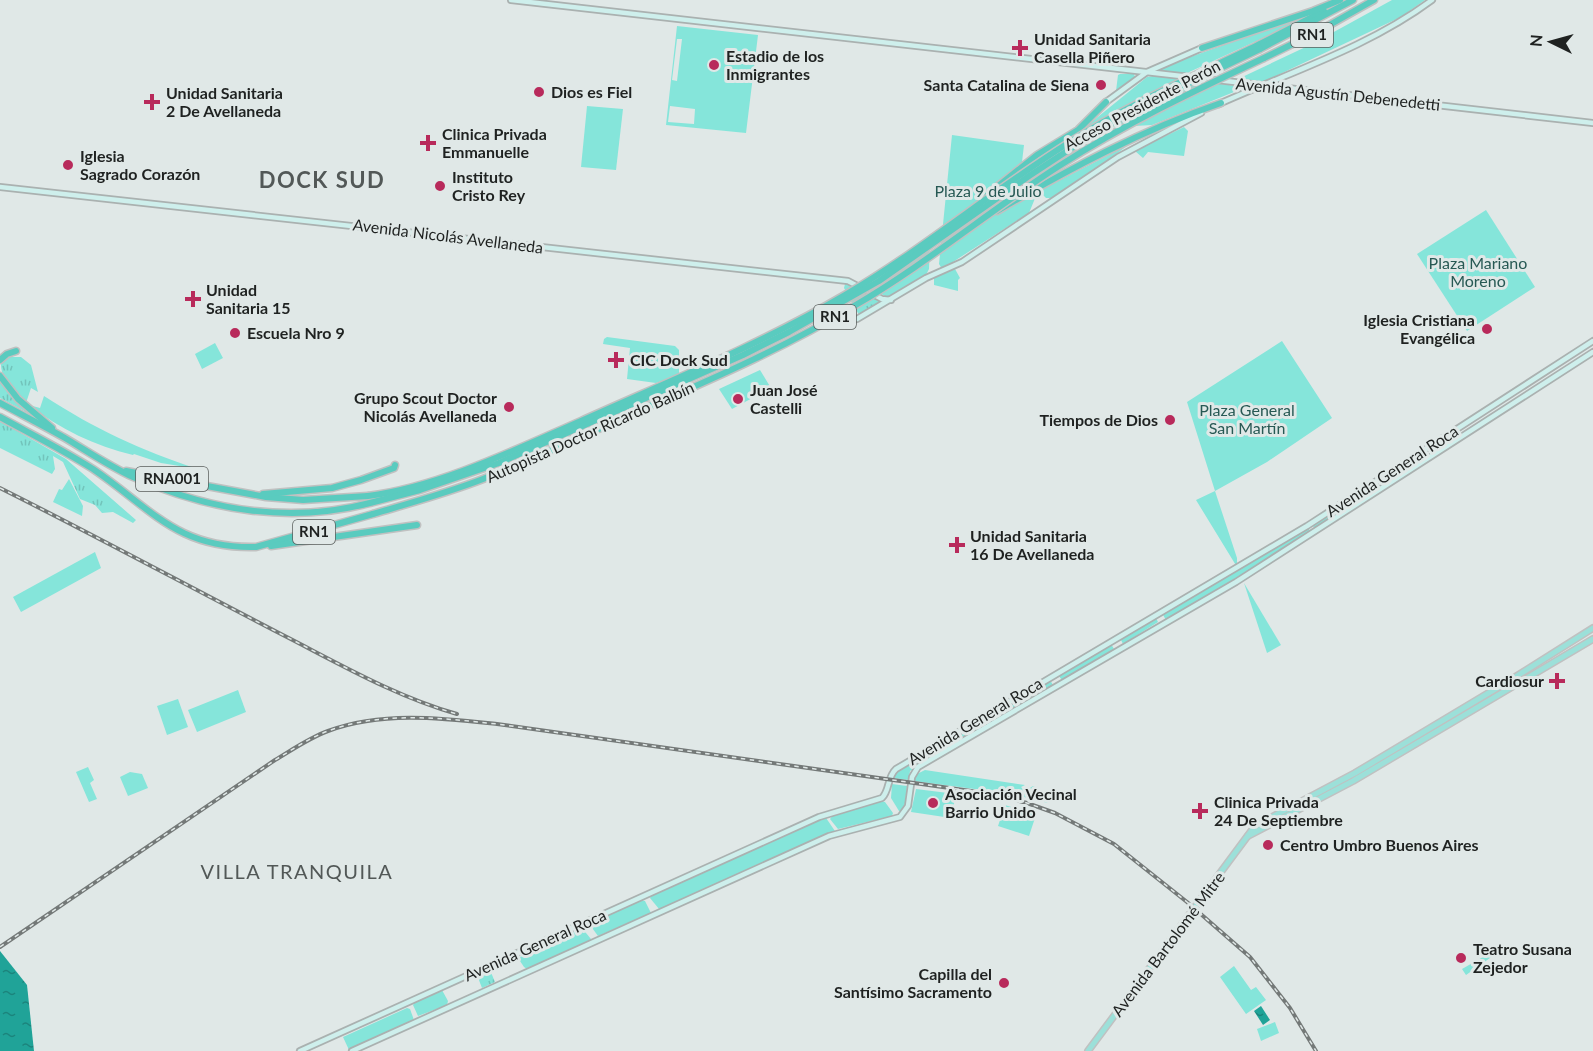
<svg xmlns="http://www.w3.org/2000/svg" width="1593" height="1051" viewBox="0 0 1593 1051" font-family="Lato,sans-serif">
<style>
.grass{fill:url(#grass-tufts)}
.green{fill:#85e5da;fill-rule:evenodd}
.water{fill:url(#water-ripples)}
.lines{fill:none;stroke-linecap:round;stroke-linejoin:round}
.secondary-casing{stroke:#aab1b0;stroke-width:8}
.primary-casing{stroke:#c0c1c1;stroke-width:8}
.highway-casing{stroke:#c0c1c1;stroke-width:9}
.secondary{stroke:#ceefec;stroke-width:4.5}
.primary{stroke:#9ce0d9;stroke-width:5}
.highway{stroke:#5acbbf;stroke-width:6}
.rail-casing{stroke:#747978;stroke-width:4}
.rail{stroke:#e0e8e7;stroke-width:1.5;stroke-dasharray:4.5;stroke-linecap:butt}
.highway-bridge-casing{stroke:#c0c1c1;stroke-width:9;stroke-linecap:butt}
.highway-bridge{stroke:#5acbbf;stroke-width:6}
.poi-dot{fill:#b82a5b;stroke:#e0e8e7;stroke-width:2}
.labels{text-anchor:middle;stroke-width:6;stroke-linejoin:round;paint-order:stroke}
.shield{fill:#e0e8e7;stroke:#595d5c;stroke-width:1.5}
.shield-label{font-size:15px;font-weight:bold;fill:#1f2221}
.poi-label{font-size:16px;font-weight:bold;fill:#1f2221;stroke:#e0e8e7;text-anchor:start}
.street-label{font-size:16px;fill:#1f2221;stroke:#e0e8e7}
.park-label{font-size:16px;fill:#275954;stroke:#e0e8e7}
.quarter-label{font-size:20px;letter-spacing:1.5px;fill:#525857;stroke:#e0e8e7}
.district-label{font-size:22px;font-weight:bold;letter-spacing:1.5px;fill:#525857;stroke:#e0e8e7}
</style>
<defs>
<pattern id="grass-tufts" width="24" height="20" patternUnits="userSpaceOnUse" patternTransform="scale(1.5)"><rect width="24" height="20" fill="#85e5da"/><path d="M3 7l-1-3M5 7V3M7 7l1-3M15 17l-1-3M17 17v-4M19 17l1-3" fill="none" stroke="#72c4bb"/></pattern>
<pattern id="water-ripples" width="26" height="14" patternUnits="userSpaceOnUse" patternTransform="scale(1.5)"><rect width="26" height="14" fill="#20a398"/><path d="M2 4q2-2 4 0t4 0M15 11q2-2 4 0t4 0" fill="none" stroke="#1b847c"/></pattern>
</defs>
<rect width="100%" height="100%" fill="#e0e8e7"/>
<!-- grass -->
<g class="grass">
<polygon points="845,284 851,284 883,301 859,315 844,288"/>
<path d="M 5,357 L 21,357 L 31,365 L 38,392 L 31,388 L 26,403 C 14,392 0,379 1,362 Z"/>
<polygon points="0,381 30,414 0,398"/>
<polygon points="0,421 66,459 136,520 133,523 113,512 102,513 95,505 80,499 63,462 53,456 55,469 52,474 0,448"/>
<polygon points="1371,489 1372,492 1315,529 1313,526"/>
<polygon points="490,970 495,982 482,988 477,975"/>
</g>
<!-- green -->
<g class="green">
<polygon points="1392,0 1425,0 1401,17 1263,82 1238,79 1312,44"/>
<polygon points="1308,15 1263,38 1185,74 1162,71 1162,69 1179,61"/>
<path d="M 677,26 L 758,35 L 746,133 L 666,125 ZM 677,39 L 682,39 L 677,81 L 672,80 ZM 670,106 L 695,109 L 694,124 L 668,122 Z"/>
<polygon points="1120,74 1134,74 1135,77 1116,91 1118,75"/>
<polygon points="1153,76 1237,86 1239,90 1152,125 1083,129 1147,77"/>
<polygon points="587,106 623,109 616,170 581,167"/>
<polygon points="1184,127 1188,131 1184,156 1148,152 1143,158 1135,151"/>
<polygon points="952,135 1024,145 1022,162 1036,196 1029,213 942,269 939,264"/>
<polygon points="1128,145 1105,163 1051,198 1046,198 1039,191"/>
<polygon points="1486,210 1535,287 1467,331 1417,254"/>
<polygon points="930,237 929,269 926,275 887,297 862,284"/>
<polygon points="955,269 960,278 958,280 958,291 934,285 934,277"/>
<polygon points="607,337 675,346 679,350 679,375 656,383 627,379 630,348 603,344 604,339"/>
<polygon points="1282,341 1332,418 1267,462 1215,491 1237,558 1237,567 1307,526 1312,534 1167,622 1161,611 1237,567 1196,500 1215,491 1187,402"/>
<polygon points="215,343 223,358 202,369 195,354"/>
<polygon points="760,370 771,388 732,409 719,389"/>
<path d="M 44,396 C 95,429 140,450 198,469 L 161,463 L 134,454 L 133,455 C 95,446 60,429 29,405 L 40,408 Z"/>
<polygon points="69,479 83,506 82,516 53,502 59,489 62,490"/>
<polygon points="95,552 101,568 21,612 13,597"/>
<polygon points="1244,583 1281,645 1267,653"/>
<polygon points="1156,618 1158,622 1123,644 1120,638"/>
<polygon points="1111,644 1114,649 1062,680 1058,675"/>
<polygon points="1050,680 1053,685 1000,716 997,711"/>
<polygon points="238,690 246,712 197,732 188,710"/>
<polygon points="178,699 188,727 167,735 157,706"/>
<polygon points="988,716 991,720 942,750 940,745"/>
<polygon points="927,753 929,756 910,771 909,780 893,778 895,772"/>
<polygon points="88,767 94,780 90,783 97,799 89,802 76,772"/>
<polygon points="925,770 1025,785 1021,787 1025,791 1033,786 1037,786 1048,803 1012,794 914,781 917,774"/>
<polygon points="130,772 142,774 148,788 128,796 120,777"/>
<polygon points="892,784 907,786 905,803 902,811 899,811 891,798"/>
<polygon points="916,789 956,794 951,818 911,812"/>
<polygon points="881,801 885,802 893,813 892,816 838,829 830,819 833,815"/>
<polygon points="1005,805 1036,815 1029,836 998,826"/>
<polygon points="824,815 837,834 720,886 659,909 650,898 651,896"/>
<polygon points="641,900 645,901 651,913 598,936 590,925 590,923"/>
<polygon points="581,927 591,939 590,941 527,969 524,967 518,958"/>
<polygon points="1497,949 1500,950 1500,954 1490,958 1466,975 1462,969"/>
<polygon points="1234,966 1251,990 1256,987 1266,1000 1246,1014 1220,977"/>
<polygon points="440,990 442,990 448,1001 447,1005 418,1016 413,1005 415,1002"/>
<polygon points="407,1008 410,1009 414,1020 411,1023 349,1050 343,1037"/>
<polygon points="1275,1022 1279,1033 1261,1041 1257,1029"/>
</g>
<!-- water -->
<g class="water">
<polygon points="0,951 27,985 34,1051 0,1051"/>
<polygon points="1261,1006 1270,1020 1263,1025 1254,1011"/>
</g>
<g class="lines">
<!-- secondary casing -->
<g class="secondary-casing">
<g id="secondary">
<polyline points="511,0 1190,77"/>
<polyline points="1199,78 1593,123"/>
<polyline points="1106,102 1147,72 1202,48"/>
<path d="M 1219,104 C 1290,72 1369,47 1432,0"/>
<polyline points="0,187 848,281 882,299 891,300"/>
<polyline points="857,319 926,278 962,262 1118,157 1201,113"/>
<path d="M 300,1051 L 819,817 L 882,798 C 890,790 887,777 896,769 L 1307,526 L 1593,341"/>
<polyline points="352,1051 829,836 900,817 908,806 912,777 918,767 1236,582 1593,352"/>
</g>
</g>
<!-- primary casing -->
<g class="primary-casing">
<g id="primary">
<polyline points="1248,836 1353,781 1593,639"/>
<polyline points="1088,1051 1255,826 1355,773 1512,679 1593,628"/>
</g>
</g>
<!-- highway casing -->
<g class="highway-casing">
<g id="highway">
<polyline points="1258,45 1324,11"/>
<polyline points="1202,48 1313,11 1340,0"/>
<polyline points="1260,49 1353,0"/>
<polyline points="1264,58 1317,32 1374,0"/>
<polyline points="983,198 1037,155 1078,130 1106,102"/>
<path d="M 997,211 C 1069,169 1142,130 1221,103"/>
<polyline points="0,360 7,354 16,351"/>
<polyline points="0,376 18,399 52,428"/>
<path d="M 0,403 C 22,415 44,426 65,438 C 87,451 109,466 133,477 C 208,510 290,524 370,503"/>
<path d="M 0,417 C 31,434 63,450 93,469 C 152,509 177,549 256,547 L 373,514"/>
<polyline points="126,471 266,497 303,500 368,496"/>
<polyline points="263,494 332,488 361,480 394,468 395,465"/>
<polyline points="271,546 417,525"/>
</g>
</g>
<!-- secondary -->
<use href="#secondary" class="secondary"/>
<!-- primary -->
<use href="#primary" class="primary"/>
<!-- highway -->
<use href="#highway" class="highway"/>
<!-- rail casing -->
<g class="rail-casing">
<g id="rail">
<path d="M 0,488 C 94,535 186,585 279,633 C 338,663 394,696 457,714"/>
<path d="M 0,947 L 275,760 C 292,750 309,738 328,731 C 382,711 441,718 497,724 L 992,794 L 1027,803 L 1055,813 L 1114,844 L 1187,902 L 1250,957 L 1290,1008 L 1316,1051"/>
</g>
</g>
<!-- rail -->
<use href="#rail" class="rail"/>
<!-- highway-bridge casing -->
<g class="highway-bridge-casing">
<g id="highway-bridge">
<path d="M 368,496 C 439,487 517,449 581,421 C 670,381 761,344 845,295 C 924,249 993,190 1070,142 C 1130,104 1194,76 1258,45"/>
<polyline points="370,503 420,490 499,463 743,355 789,332 879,281 1029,176 1099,130 1152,101 1260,49"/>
<path d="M 373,514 C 410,503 447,493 483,479 C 540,457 595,430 650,406 C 719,376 789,345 854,306 C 926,264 989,211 1059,166 C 1124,124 1194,91 1264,58"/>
</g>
</g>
<!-- highway-bridge -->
<use href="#highway-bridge" class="highway-bridge"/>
</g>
<!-- markers -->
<g class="poi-dot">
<path d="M1017 39h6v6h6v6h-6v6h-6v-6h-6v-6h6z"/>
<circle cx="714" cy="65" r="6"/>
<circle cx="1101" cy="85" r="6"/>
<circle cx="539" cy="92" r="6"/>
<path d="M149 93h6v6h6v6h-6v6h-6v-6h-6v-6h6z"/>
<path d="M425 134h6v6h6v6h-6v6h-6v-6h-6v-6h6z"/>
<circle cx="68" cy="165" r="6"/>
<circle cx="440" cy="186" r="6"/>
<path d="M190 290h6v6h6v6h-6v6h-6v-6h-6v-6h6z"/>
<circle cx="1487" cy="329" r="6"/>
<circle cx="235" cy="333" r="6"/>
<path d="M613 351h6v6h6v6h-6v6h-6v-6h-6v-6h6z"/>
<circle cx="738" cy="399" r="6"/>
<circle cx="509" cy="407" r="6"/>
<circle cx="1170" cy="420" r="6"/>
<path d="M954 536h6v6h6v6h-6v6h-6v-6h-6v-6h6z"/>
<path d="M1554 672h6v6h6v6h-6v6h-6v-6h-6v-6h6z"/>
<circle cx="933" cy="803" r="6"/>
<path d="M1197 802h6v6h6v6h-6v6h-6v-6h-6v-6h6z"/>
<circle cx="1268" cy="845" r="6"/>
<circle cx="1461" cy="958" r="6"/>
<circle cx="1004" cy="983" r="6"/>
</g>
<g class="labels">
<!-- shield labels -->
<g class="shield">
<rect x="1291" y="23" width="42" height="24" rx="4.5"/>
<rect x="814" y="305" width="42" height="24" rx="4.5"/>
<rect x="136" y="467" width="72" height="24" rx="4.5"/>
<rect x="293" y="520" width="42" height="24" rx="4.5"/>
</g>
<g class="shield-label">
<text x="1312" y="40">RN1</text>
<text x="835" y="322">RN1</text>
<text x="172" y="484">RNA001</text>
<text x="314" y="537">RN1</text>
</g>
<!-- poi labels -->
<g class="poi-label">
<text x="1034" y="45">Unidad Sanitaria<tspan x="1034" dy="18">Casella Piñero</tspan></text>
<text x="726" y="62">Estadio de los<tspan x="726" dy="18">Inmigrantes</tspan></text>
<text x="1089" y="91" text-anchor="end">Santa Catalina de Siena</text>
<text x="551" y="98">Dios es Fiel</text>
<text x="166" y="99">Unidad Sanitaria<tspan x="166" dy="18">2 De Avellaneda</tspan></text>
<text x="442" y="140">Clinica Privada<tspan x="442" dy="18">Emmanuelle</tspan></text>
<text x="80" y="162">Iglesia<tspan x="80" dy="18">Sagrado Corazón</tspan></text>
<text x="452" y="183">Instituto<tspan x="452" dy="18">Cristo Rey</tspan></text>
<text x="206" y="296">Unidad<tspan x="206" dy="18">Sanitaria 15</tspan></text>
<text x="1475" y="326" text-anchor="end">Iglesia Cristiana<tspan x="1475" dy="18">Evangélica</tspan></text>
<text x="247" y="339">Escuela Nro 9</text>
<text x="630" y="366">CIC Dock Sud</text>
<text x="750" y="396">Juan José<tspan x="750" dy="18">Castelli</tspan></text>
<text x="497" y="404" text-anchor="end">Grupo Scout Doctor<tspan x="497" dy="18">Nicolás Avellaneda</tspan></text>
<text x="1158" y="426" text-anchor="end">Tiempos de Dios</text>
<text x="970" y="542">Unidad Sanitaria<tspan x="970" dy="18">16 De Avellaneda</tspan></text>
<text x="1544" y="687" text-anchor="end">Cardiosur</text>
<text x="945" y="800">Asociación Vecinal<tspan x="945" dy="18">Barrio Unido</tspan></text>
<text x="1214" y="808">Clinica Privada<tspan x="1214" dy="18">24 De Septiembre</tspan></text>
<text x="1280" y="851">Centro Umbro Buenos Aires</text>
<text x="1473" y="955">Teatro Susana<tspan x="1473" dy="18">Zejedor</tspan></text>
<text x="992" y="980" text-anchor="end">Capilla del<tspan x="992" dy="18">Santísimo Sacramento</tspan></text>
</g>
<!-- street labels -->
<g class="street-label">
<text transform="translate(1338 94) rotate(6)" y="6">Avenida Agustín Debenedetti</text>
<text transform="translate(1142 105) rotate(-28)" y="6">Acceso Presidente Perón</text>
<text transform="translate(448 236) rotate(7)" y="6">Avenida Nicolás Avellaneda</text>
<text transform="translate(590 432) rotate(-24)" y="6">Autopista Doctor Ricardo Balbín</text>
<text transform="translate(1392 471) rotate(-33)" y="6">Avenida General Roca</text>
<text transform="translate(975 721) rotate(-31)" y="6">Avenida General Roca</text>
<text transform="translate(1168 944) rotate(-53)" y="6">Avenida Bartolomé Mitre</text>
<text transform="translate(535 945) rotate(-24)" y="6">Avenida General Roca</text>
</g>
<!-- park labels -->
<g class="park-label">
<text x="988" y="197">Plaza 9 de Julio</text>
<text x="1478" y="269">Plaza Mariano<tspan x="1478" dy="18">Moreno</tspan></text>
<text x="1247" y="416">Plaza General<tspan x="1247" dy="18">San Martín</tspan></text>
</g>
<!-- quarter labels -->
<g class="quarter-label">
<text x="297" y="879">VILLA TRANQUILA</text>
</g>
<!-- district labels -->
<g class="district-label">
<text x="322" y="188">DOCK SUD</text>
</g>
</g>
<!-- north arrow -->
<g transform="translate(1551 42) rotate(275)" stroke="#e0e8e7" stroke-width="4.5" paint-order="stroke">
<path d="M0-4.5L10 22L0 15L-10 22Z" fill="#1f2221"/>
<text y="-9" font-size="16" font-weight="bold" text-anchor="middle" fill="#1f2221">N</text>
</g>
</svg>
